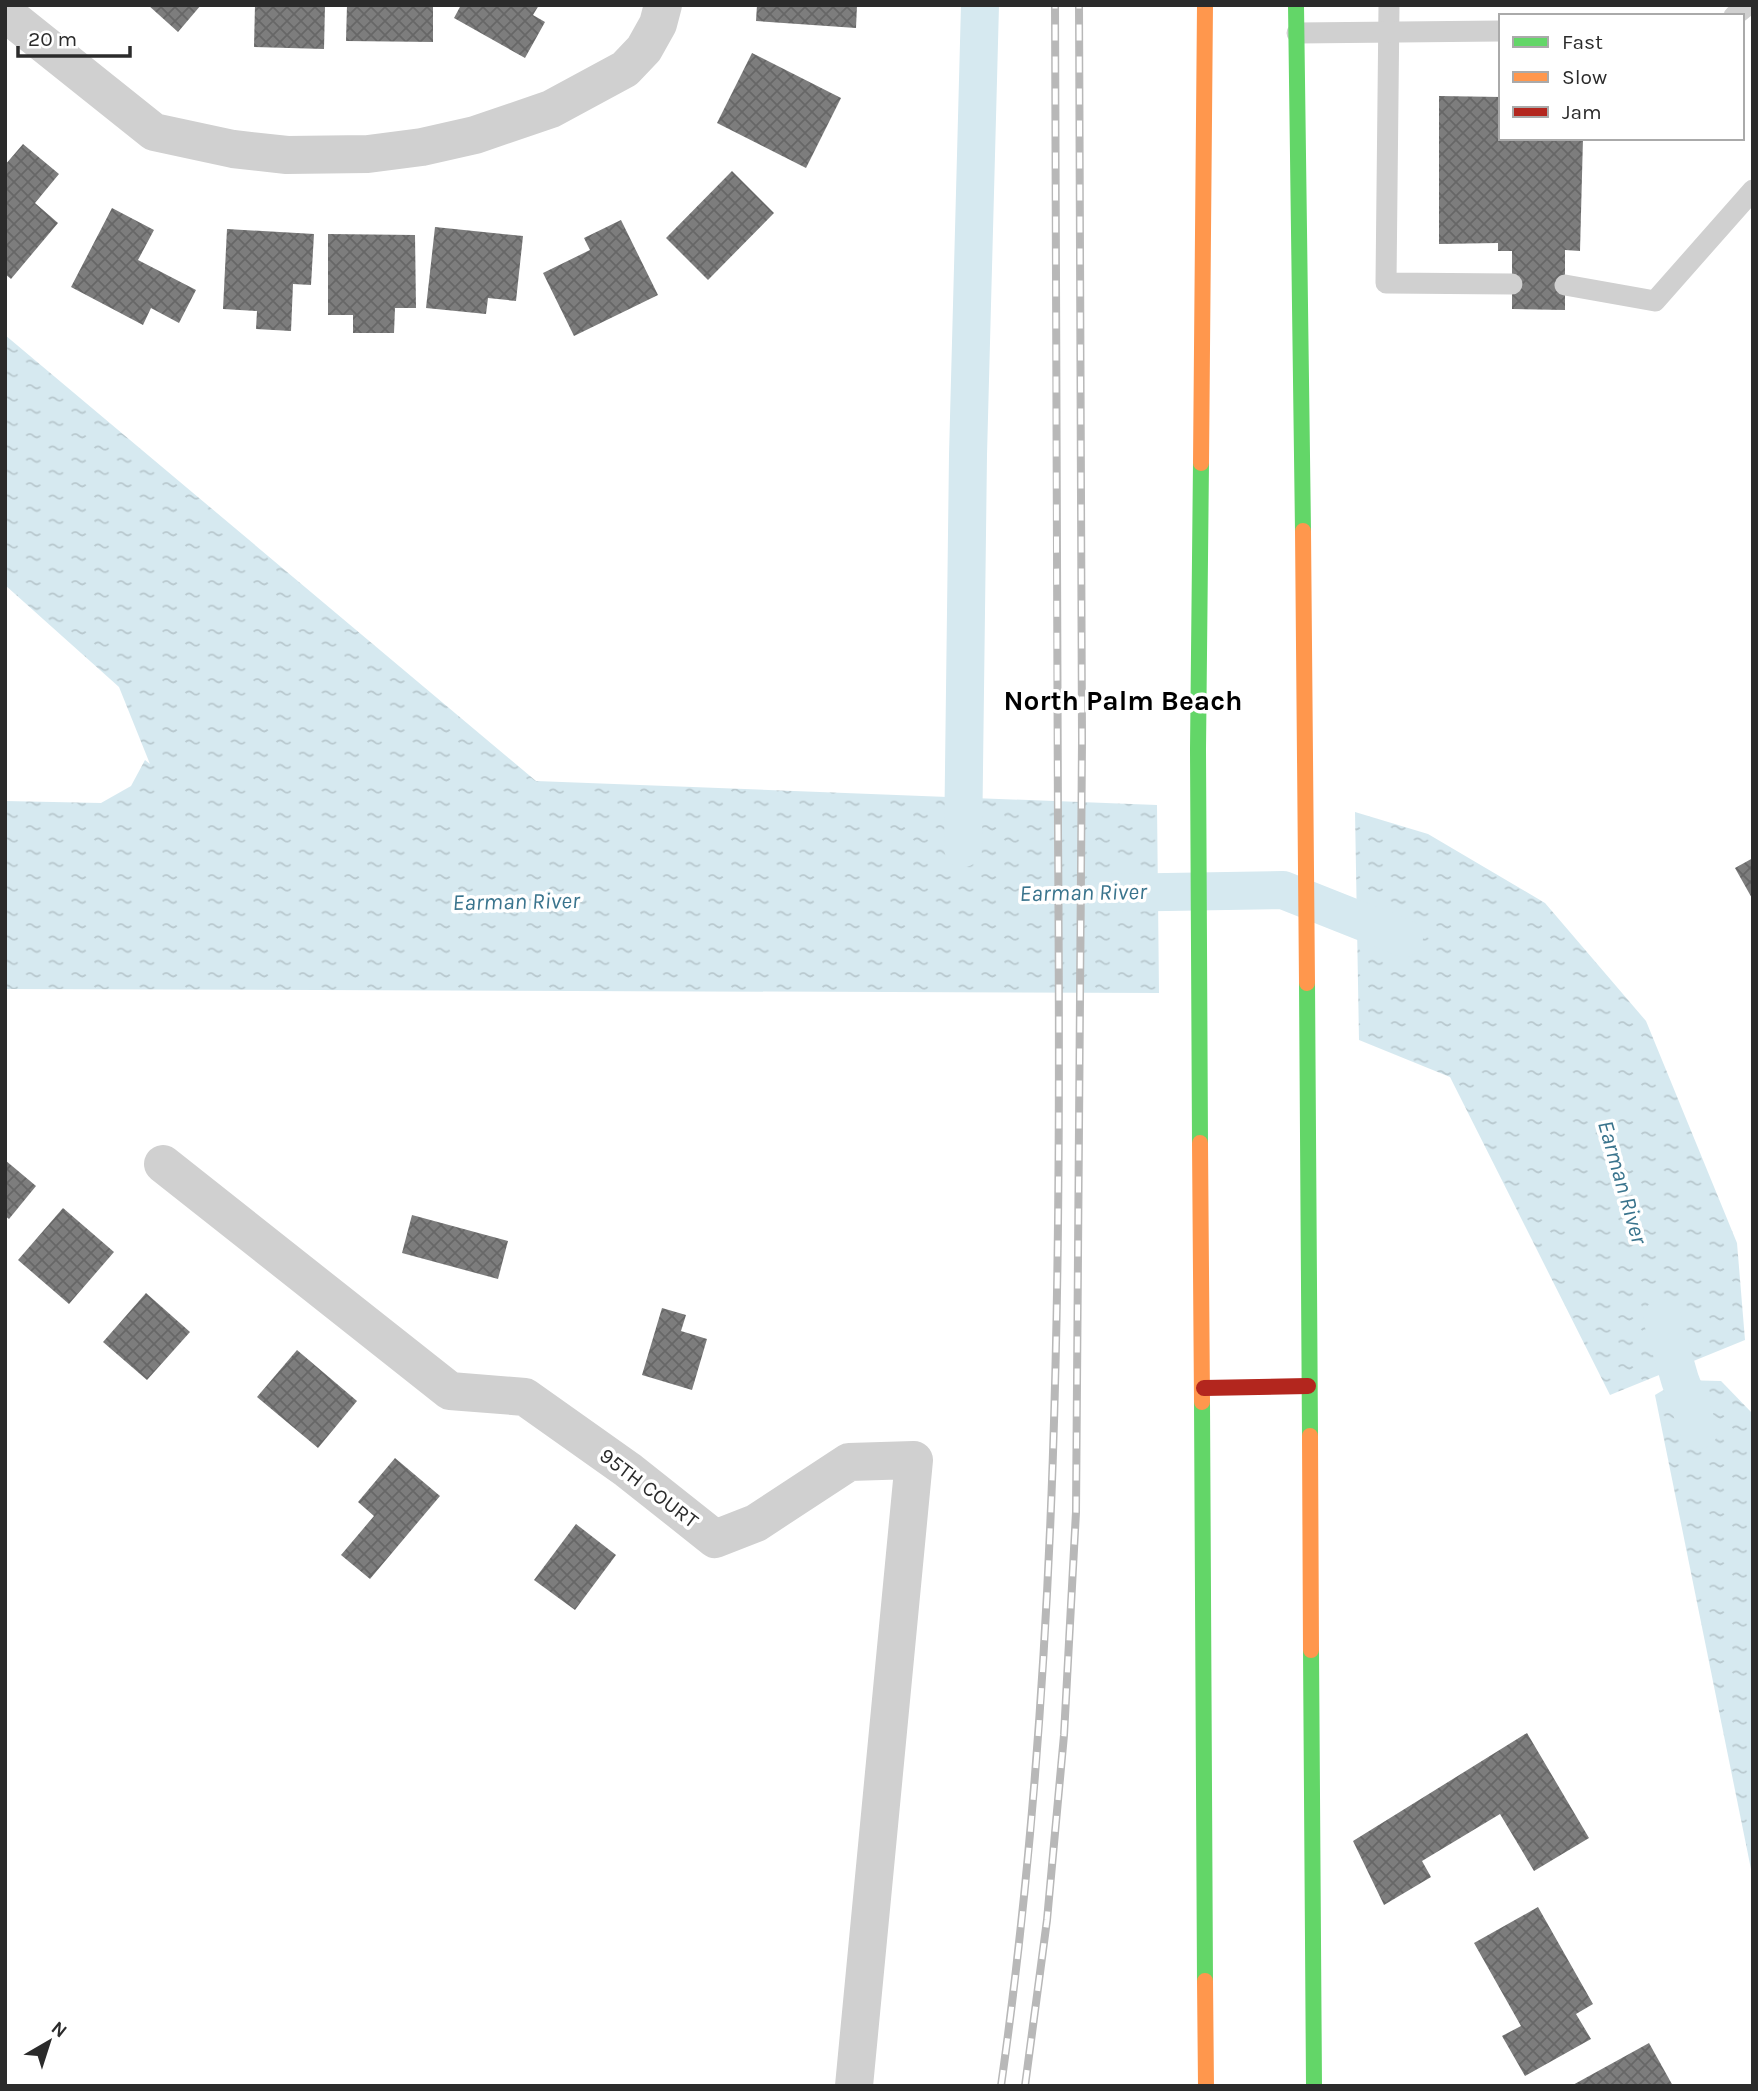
<svg xmlns="http://www.w3.org/2000/svg" width="1758" height="2091" viewBox="0 0 1758 2091" font-family="Karla,sans-serif">
<style>
.water{fill:url(#water-ripples)}
.lines{fill:none;stroke-linecap:round;stroke-linejoin:round}
.canal{stroke:#d6e9f0;stroke-width:38}
.building{fill:url(#building-cross-hatch)}
.lane{stroke:#d0d0d0;stroke-width:21}
.street{stroke:#d0d0d0;stroke-width:38}
.fast{stroke:#63d668;stroke-width:16}
.slow{stroke:#ff974d;stroke-width:16}
.jam{stroke:#b3261e;stroke-width:16}
.rail-casing{stroke:#b8b8b8;stroke-width:8}
.rail{stroke:#fff;stroke-width:5;stroke-dasharray:16;stroke-linecap:butt}
.labels{text-anchor:middle;stroke-width:7;stroke-linejoin:round;paint-order:stroke}
.street-label{font-size:21px;fill:#2b2b2b;stroke:#fff}
.water-label{font-size:23px;font-style:italic;fill:#3a748d;stroke:#fff}
.district-label{font-size:28px;font-weight:bold;fill:#000;stroke:#fff}
</style>
<defs>
<pattern id="water-ripples" width="26" height="14" patternUnits="userSpaceOnUse" patternTransform="scale(1.75)"><rect width="26" height="14" fill="#d6e9f0"/><path d="M2 4q2-2 4 0t4 0M15 11q2-2 4 0t4 0" fill="none" stroke="#b8c8ce"/></pattern>
<pattern id="building-cross-hatch" width="8" height="8" patternUnits="userSpaceOnUse" patternTransform="scale(1.75)"><rect width="8" height="8" fill="#7d7d7d"/><path d="M0 0l8 8M0 8l8-8" fill="none" stroke="#676767"/></pattern>
</defs>
<rect width="100%" height="100%" fill="#fff"/>
<!-- water -->
<g class="water">
<polygon points="5,335 536,781 1157,805 1159,993 5,989 5,801 101,803 131,786 145,760 150,764 119,687 5,585"/>
<polygon points="1355,812 1428,834 1545,903 1646,1021 1737,1243 1745,1340 1610,1395 1450,1077 1359,1040"/>
<polygon points="1680,1380 1721,1381 1753,1414 1753,1879 1655,1395"/>
</g>
<g class="lines">
<!-- canal -->
<g class="canal">
<polyline points="963,848 968,455 980,5"/>
<polyline points="1106,893 1283,890 1404,938"/>
<polyline points="1662,1318 1680,1380 1699,1430"/>
</g>
</g>
<!-- building -->
<g class="building">
<polygon points="148,5 201,5 178,32"/>
<polygon points="255,5 325,5 324,49 254,47"/>
<polygon points="347,5 433,5 433,42 346,41"/>
<polygon points="461,5 539,5 533,15 545,22 525,58 454,18"/>
<polygon points="757,5 857,5 856,28 756,21"/>
<polygon points="752,53 841,98 806,168 717,123"/>
<polygon points="1439,96 1501,97 1501,138 1583,138 1580,251 1565,250 1565,310 1512,309 1512,251 1498,251 1498,243 1439,244"/>
<polygon points="23,144 59,174 35,203 58,223 11,279 5,274 5,165"/>
<polygon points="732,171 774,213 708,280 666,238"/>
<polygon points="112,208 154,230 138,260 196,290 179,323 151,308 143,325 71,287"/>
<polygon points="621,220 658,295 574,336 543,273 590,250 584,238"/>
<polygon points="435,227 523,236 516,301 488,298 486,314 426,308"/>
<polygon points="227,229 314,234 311,285 293,284 291,331 256,329 257,311 223,309"/>
<polygon points="328,234 415,235 416,308 395,308 394,333 353,333 353,315 328,315"/>
<polygon points="1753,858 1753,900 1735,868"/>
<polygon points="5,1160 36,1186 9,1219 5,1216"/>
<polygon points="63,1208 114,1252 69,1304 18,1260"/>
<polygon points="412,1215 508,1241 498,1279 402,1253"/>
<polygon points="146,1293 190,1332 147,1380 103,1342"/>
<polygon points="662,1308 686,1315 681,1331 707,1339 692,1390 642,1375"/>
<polygon points="297,1350 357,1401 318,1448 257,1397"/>
<polygon points="395,1458 440,1496 370,1579 341,1555 374,1516 358,1502"/>
<polygon points="576,1524 616,1555 575,1610 534,1580"/>
<polygon points="1527,1733 1589,1838 1534,1871 1500,1814 1422,1861 1431,1877 1384,1905 1353,1841"/>
<polygon points="1538,1907 1593,2004 1576,2014 1591,2039 1525,2076 1502,2036 1521,2026 1474,1943"/>
<polygon points="1649,2043 1673,2086 1571,2086"/>
</g>
<g class="lines">
<!-- lane -->
<g class="lane">
<polyline points="1389,5 1386,283 1512,284"/>
<polyline points="1734,16 1748,5"/>
<polyline points="1297,33 1501,31"/>
<polyline points="1565,285 1655,301 1753,190"/>
</g>
<!-- street -->
<g class="street">
<polyline points="5,13 154,132 233,149 287,155 368,154 422,147 475,135 551,109 625,69 644,49 658,24 663,5"/>
<polyline points="163,1164 450,1391 525,1397 628,1470 715,1539 756,1523 849,1462 914,1460 854,2086"/>
</g>
<!-- fast -->
<g class="fast">
<polyline points="1296,5 1303,531"/>
<polyline points="1307,983 1310,1436"/>
<polyline points="1200,1143 1198,749 1201,463"/>
<polyline points="1202,1402 1205,1981"/>
<polyline points="1311,1650 1314,2086"/>
</g>
<!-- slow -->
<g class="slow">
<polyline points="1201,463 1205,5"/>
<polyline points="1303,531 1307,983"/>
<polyline points="1200,1143 1202,1402"/>
<polyline points="1310,1436 1311,1650"/>
<polyline points="1205,1981 1206,2086"/>
</g>
<!-- jam -->
<polyline class="jam" points="1204,1388 1308,1386"/>
<!-- rail casing -->
<g class="rail-casing">
<g id="rail">
<path d="M 1001,2086 C 1060,1671 1061,1251 1058,832 C 1056,557 1056,281 1055,5"/>
<polyline points="1025,2086 1047,1920 1064,1735 1076,1512 1082,741 1079,5"/>
</g>
</g>
<!-- rail -->
<use href="#rail" class="rail"/>
</g>
<g class="labels">
<!-- street labels -->
<g class="street-label">
<text transform="translate(649 1488) rotate(37)" y="7">95TH COURT</text>
</g>
<!-- water labels -->
<g class="water-label">
<text transform="translate(1083 892) rotate(-1)" y="8">Earman River</text>
<text transform="translate(516 901) rotate(-1)" y="8">Earman River</text>
<text transform="translate(1623 1182) rotate(74)" y="8">Earman River</text>
</g>
<!-- district labels -->
<g class="district-label">
<text x="1123" y="710">North Palm Beach</text>
</g>
</g>
<!-- border -->
<rect width="1758" height="2091" fill="none" stroke="#2b2b2b" stroke-width="14"/>
<!-- legend -->
<rect x="1499" y="14" width="245" height="126" fill="#ffffff" stroke="#aaaaaa" stroke-width="2"/>
<rect x="1513" y="37" width="35" height="10" fill="#63d668" stroke="#aaaaaa" stroke-width="2"/>
<text x="1562" y="49" font-size="21" fill="#2b2b2b">Fast</text>
<rect x="1513" y="72" width="35" height="10" fill="#ff974d" stroke="#aaaaaa" stroke-width="2"/>
<text x="1562" y="84" font-size="21" fill="#2b2b2b">Slow</text>
<rect x="1513" y="107" width="35" height="10" fill="#b3261e" stroke="#aaaaaa" stroke-width="2"/>
<text x="1562" y="119" font-size="21" fill="#2b2b2b">Jam</text>
<!-- north arrow -->
<g transform="translate(49 2042) rotate(39)" stroke="#ffffff" stroke-width="5" paint-order="stroke">
<path d="M0-5L12 26L0 18L-12 26Z" fill="#2b2b2b"/>
<text y="-10" font-size="19" font-weight="bold" text-anchor="middle" fill="#2b2b2b">N</text>
</g>
<!-- scale -->
<path d="M18 46v10h112v-10" fill="none" stroke="#2b2b2b" stroke-width="3.5"/>
<text x="28" y="46" font-size="21" fill="#2b2b2b" stroke="#ffffff" stroke-width="5" paint-order="stroke">20 m</text>
</svg>
